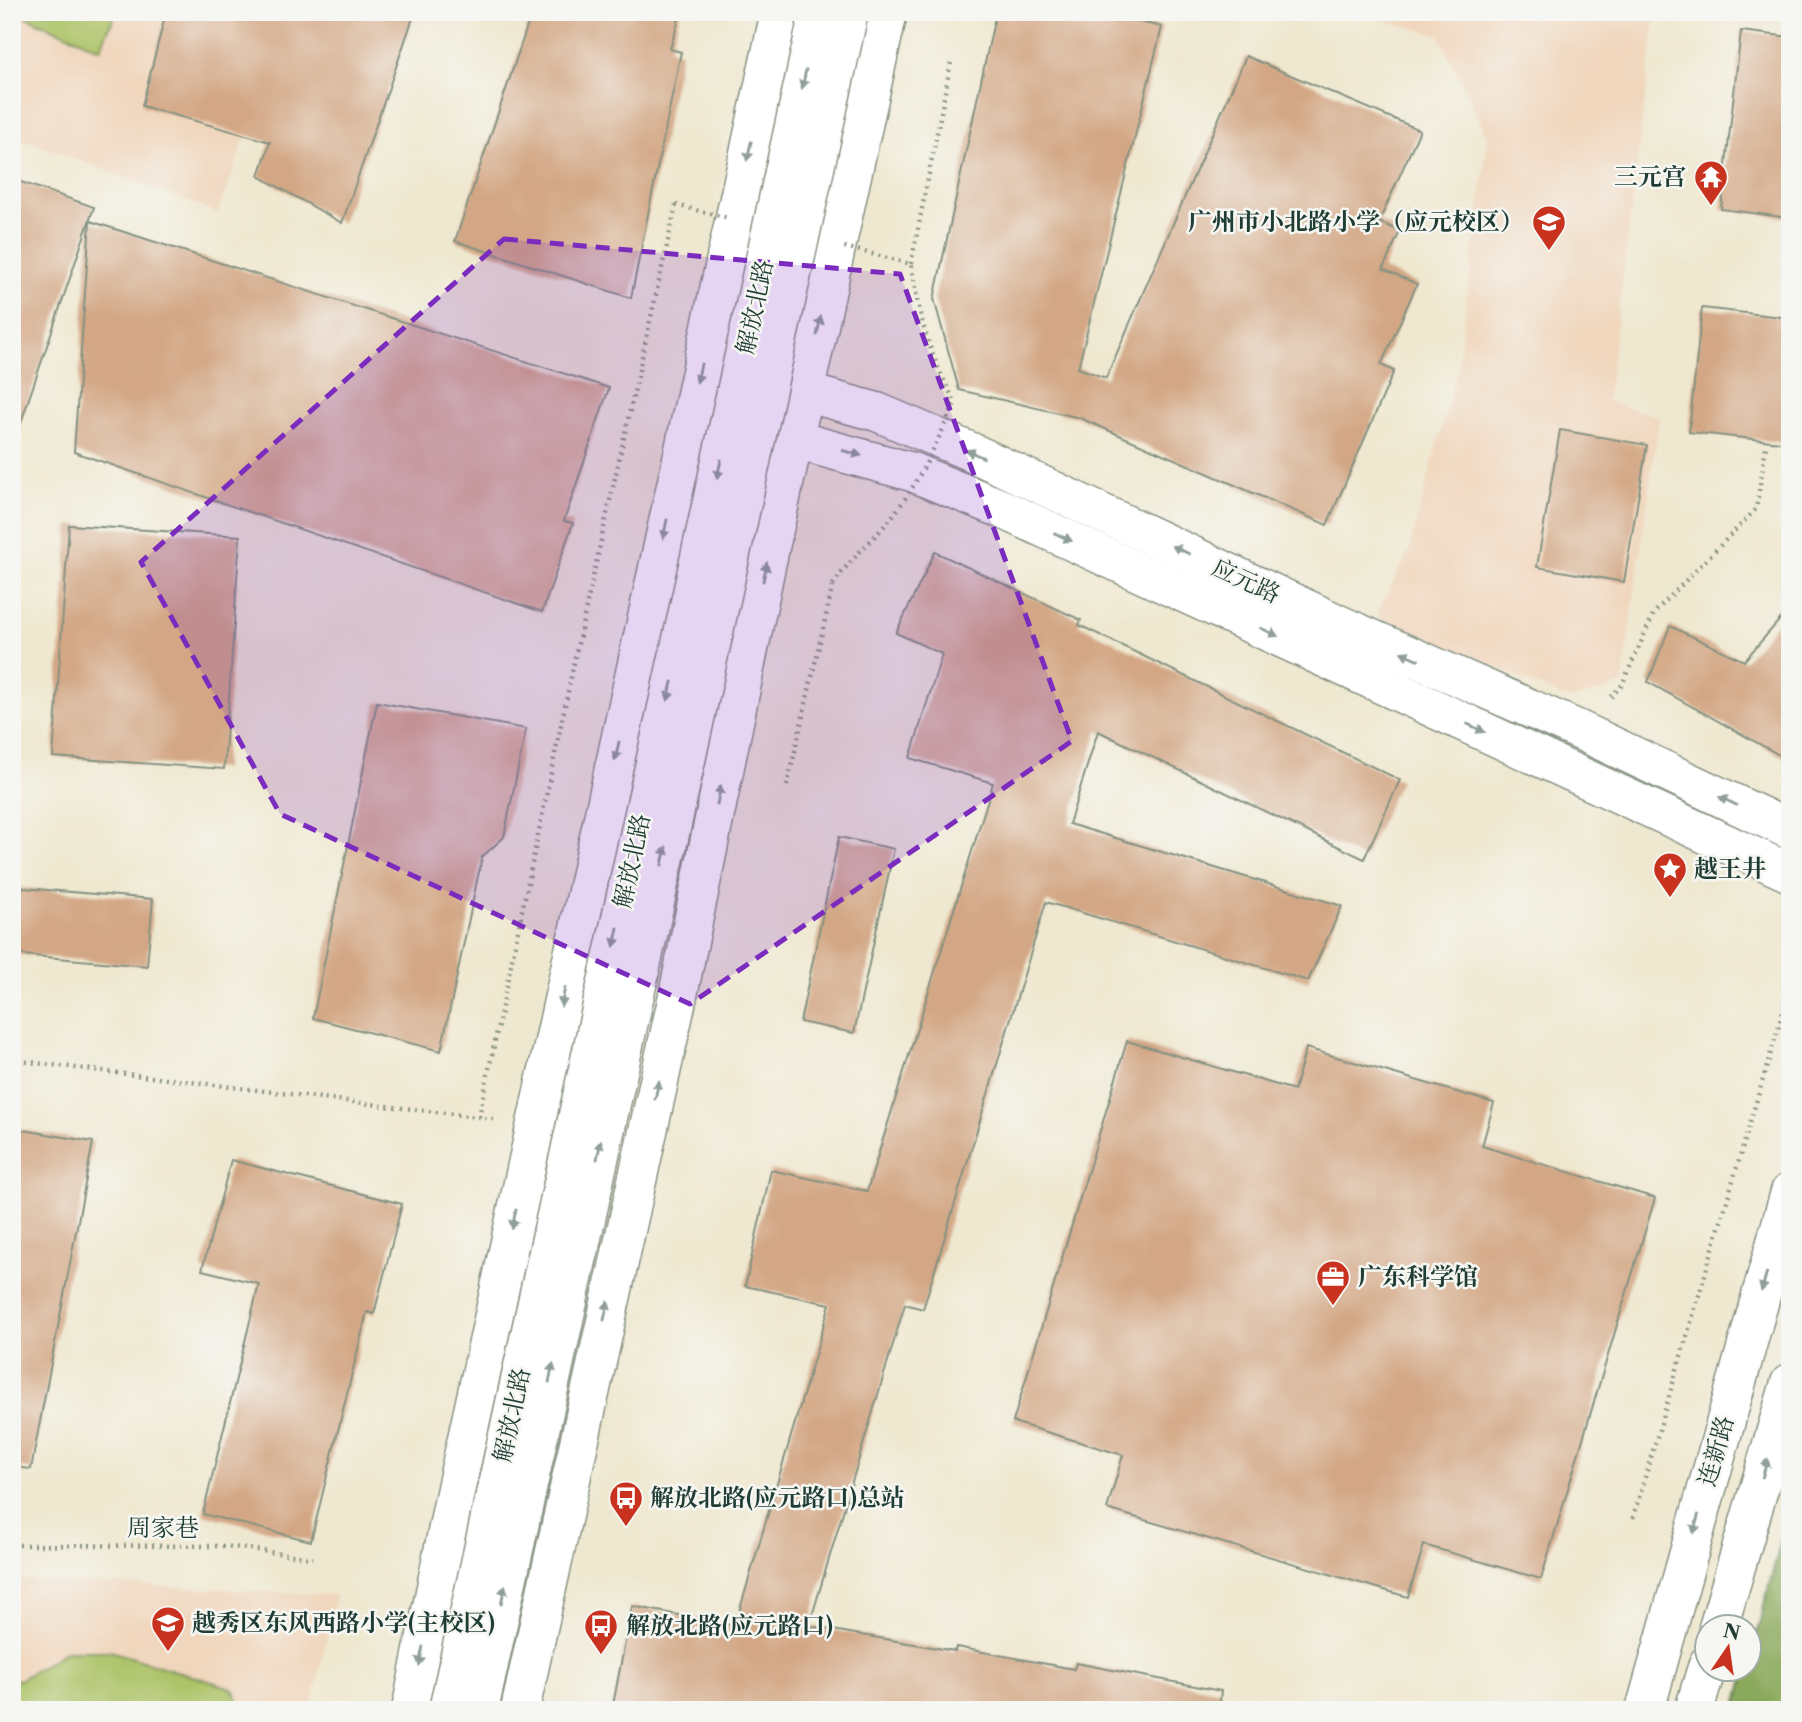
<svg xmlns="http://www.w3.org/2000/svg" width="1802" height="1722" viewBox="0 0 1802 1722" font-family="'Libre Caslon Text','Noto Serif SC',serif">
<style>
.built{fill:#f0d6bc}
.green{fill:#adc367;stroke:#66804e;stroke-width:2}
.forest{fill:#8aa95c;stroke:#547348;stroke-width:2}
.building{fill:#d3a785}
.lines{fill:none;stroke-linecap:round;stroke-linejoin:round}
.secondary-casing{stroke:#879282;stroke-width:41}
.path{stroke:#879282;stroke-width:4.5;stroke-dasharray:2 5;stroke-linecap:butt}
.secondary{stroke:#fff;stroke-width:38}
.primary-bridge-casing{stroke:#879282;stroke-width:41;stroke-linecap:butt}
.path-bridge{stroke:#879282;stroke-width:4.5;stroke-dasharray:2 5;stroke-linecap:butt}
.primary-bridge{stroke:#fff;stroke-width:38}
.oneway{fill:#8f9e9a}
.marked{fill:#7b2cbf;fill-opacity:0.2;stroke:#7b2cbf;stroke-width:5;stroke-dasharray:14 9;stroke-linejoin:round}
.labels{text-anchor:middle;stroke-width:5;stroke-linejoin:round;paint-order:stroke}
.poi-label{font-size:24px;font-weight:bold;fill:#1f3d34;stroke:#f6f6f2;text-anchor:start}
.street-label{font-size:24px;fill:#1f3d34;stroke:#f6f6f2}
</style>
<rect width="100%" height="100%" fill="#f6f6f2"/>
<filter id="ink" filterUnits="userSpaceOnUse"><feTurbulence type="fractalNoise" baseFrequency=".0143" numOctaves="2"/><feDisplacementMap in="SourceGraphic" scale="14" xChannelSelector="R" yChannelSelector="G"/><feConvolveMatrix kernelMatrix="1 2 1 2 8 2 1 2 1" color-interpolation-filters="sRGB"/></filter>
<filter id="wash" filterUnits="userSpaceOnUse"><feTurbulence type="fractalNoise" baseFrequency=".00686" numOctaves="4" result="noise"/><feDisplacementMap in="SourceGraphic" scale="28" xChannelSelector="R" yChannelSelector="G"/><feGaussianBlur stdDeviation="1.57" result="paint"/><feColorMatrix in="noise" values="0 0 0 0 0 0 0 0 0 0 0 0 0 0 0 0 0 1.4 0 .05"/><feComposite in="paint" operator="in"/></filter>
<g filter="url(#wash)">
<rect width="100%" height="100%" fill="#efe8d0"/>
<!-- built -->
<g class="built">
<polygon points="12,12 291,12 218,213 12,135"/>
<polygon points="1351,12 1656,12 1607,401 1659,417 1622,685 1570,700 1376,616 1409,551 1458,365 1488,138 1439,35"/>
<polygon points="12,1579 336,1595 311,1710 12,1710"/>
</g>
<!-- green -->
<g class="green">
<polygon points="15,12 116,12 100,49"/>
<polygon points="67,1651 110,1651 232,1688 243,1710 12,1710 12,1679 19,1680"/>
</g>
<!-- forest -->
<polygon class="forest" points="1790,1507 1790,1710 1736,1710 1746,1670 1750,1670 1750,1658"/>
<g id="blocks">
<!-- building -->
<g class="building">
<polygon points="166,12 415,12 342,223 259,176 270,142 142,106"/>
<polygon points="532,12 681,12 670,49 681,52 631,298 455,241"/>
<polygon points="996,12 1095,12 1162,27 1078,368 1106,378 1246,56 1420,130 1379,222 1400,231 1383,269 1417,284 1381,365 1394,371 1327,525 1080,418 959,390 934,299"/>
<polygon points="1741,31 1790,37 1790,218 1721,209"/>
<polygon points="12,179 94,207 19,428 12,427"/>
<polygon points="90,221 609,388 564,521 573,523 542,612 74,452"/>
<polygon points="1702,308 1790,318 1790,443 1689,432"/>
<polygon points="1560,430 1647,445 1624,582 1537,567"/>
<polygon points="69,525 240,536 224,769 53,757"/>
<polygon points="935,552 1081,620 1079,625 1400,780 1364,859 1098,731 1069,824 1342,906 1308,981 1046,902 923,1309 905,1304 809,1626 955,1651 956,1647 1074,1669 1076,1663 1221,1691 1219,1710 612,1710 632,1606 735,1626 830,1304 745,1286 771,1170 867,1191 993,783 910,758 942,654 896,633"/>
<polygon points="1790,608 1790,761 1648,682 1670,626 1744,661"/>
<polygon points="377,702 526,729 504,837 482,857 441,1051 313,1018"/>
<polygon points="839,837 894,849 854,1033 800,1022"/>
<polygon points="12,887 153,899 147,966 12,954"/>
<polygon points="1127,1041 1294,1090 1306,1048 1494,1103 1482,1146 1655,1198 1541,1579 1424,1545 1408,1597 1107,1509 1123,1455 1013,1422"/>
<polygon points="12,1128 93,1142 31,1469 12,1467"/>
<polygon points="231,1160 402,1204 374,1314 367,1312 311,1541 203,1514 259,1284 202,1270"/>
</g>
</g>
</g>
<g filter="url(#ink)">
<use href="#blocks" fill-opacity="0" stroke="#879282" stroke-width="2"/>
<g class="lines">
<!-- secondary casing -->
<g class="secondary-casing">
<g id="secondary">
<polyline points="780,397 804,392 877,412 969,451 1347,628 1579,730 1790,830"/>
<polyline points="770,433 912,472 1000,508 1790,873"/>
<polyline points="1718,1628 1790,1383"/>
<polyline points="411,1710 455,1493 780,12"/>
<polyline points="520,1710 677,1000 766,566 888,12"/>
<polyline points="1645,1710 1790,1192"/>
<polyline points="1694,1710 1708,1664"/>
</g>
</g>
<!-- path -->
<g class="path">
<polyline points="911,264 951,62"/>
<polyline points="1611,697 1622,685 1654,613 1756,509 1766,447"/>
<polyline points="787,786 833,585"/>
<polyline points="12,1060 493,1119"/>
<polyline points="479,1117 579,639 676,205"/>
<polyline points="1633,1518 1790,988"/>
<polyline points="12,1545 226,1546 313,1558"/>
</g>
<!-- secondary -->
<use href="#secondary" class="secondary"/>
<!-- primary-bridge casing -->
<g class="primary-bridge-casing">
<g id="primary-bridge">
<polyline points="448,1710 819,12"/>
<polyline points="479,1710 849,12"/>
</g>
</g>
<!-- path-bridge -->
<g class="path-bridge">
<polyline points="676,205 728,218"/>
<path d="M 833,585 C 848,561 868,545 886,524 C 916,489 937,443 955,402 C 928,352 920,320 911,264 L 841,246"/>
</g>
<!-- primary-bridge -->
<use href="#primary-bridge" class="primary-bridge"/>
</g>
<!-- one-way arrows -->
<defs><path id="oneway-solid" d="M-6-.8H1V-3.2L6.5 0L1 3.2V.8H-6Z" transform="scale(1.75)"/></defs>
<g class="oneway">
<use href="#oneway-solid" transform="translate(804 79) rotate(102)"/>
<use href="#oneway-solid" transform="translate(749 151) rotate(103)"/>
<use href="#oneway-solid" transform="translate(819 326) rotate(-78)"/>
<use href="#oneway-solid" transform="translate(699 373) rotate(103)"/>
<use href="#oneway-solid" transform="translate(852 453) rotate(15)"/>
<use href="#oneway-solid" transform="translate(975 454) rotate(-156)"/>
<use href="#oneway-solid" transform="translate(719 469) rotate(102)"/>
<use href="#oneway-solid" transform="translate(665 529) rotate(102)"/>
<use href="#oneway-solid" transform="translate(1063 537) rotate(25)"/>
<use href="#oneway-solid" transform="translate(1181 550) rotate(-155)"/>
<use href="#oneway-solid" transform="translate(765 572) rotate(-78)"/>
<use href="#oneway-solid" transform="translate(1269 632) rotate(25)"/>
<use href="#oneway-solid" transform="translate(1410 656) rotate(-156)"/>
<use href="#oneway-solid" transform="translate(670 691) rotate(103)"/>
<use href="#oneway-solid" transform="translate(1476 728) rotate(25)"/>
<use href="#oneway-solid" transform="translate(617 751) rotate(102)"/>
<use href="#oneway-solid" transform="translate(719 795) rotate(-78)"/>
<use href="#oneway-solid" transform="translate(1728 801) rotate(-155)"/>
<use href="#oneway-solid" transform="translate(664 856) rotate(-77)"/>
<use href="#oneway-solid" transform="translate(616 937) rotate(102)"/>
<use href="#oneway-solid" transform="translate(563 997) rotate(102)"/>
<use href="#oneway-solid" transform="translate(657 1090) rotate(-77)"/>
<use href="#oneway-solid" transform="translate(599 1150) rotate(-78)"/>
<use href="#oneway-solid" transform="translate(514 1219) rotate(102)"/>
<use href="#oneway-solid" transform="translate(1764 1282) rotate(106)"/>
<use href="#oneway-solid" transform="translate(606 1311) rotate(-78)"/>
<use href="#oneway-solid" transform="translate(551 1373) rotate(-78)"/>
<use href="#oneway-solid" transform="translate(1765 1468) rotate(-74)"/>
<use href="#oneway-solid" transform="translate(1696 1524) rotate(105)"/>
<use href="#oneway-solid" transform="translate(503 1595) rotate(-78)"/>
<use href="#oneway-solid" transform="translate(421 1656) rotate(101)"/>
</g>
</g>
<!-- marked area -->
<path class="marked" d="M 504,239 L 900,274 L 1072,741 L 690,1004 L 280,814 L 141,562 Z"/>
<!-- icons -->
<defs>
<g id="temple-pin" transform="scale(1.75)"><path d="M0 17L-7.5 6A9.5 9.5 0 1 1 7.5 6Z" fill="#c8321e" stroke="#f6f6f2"/><path d="M0-6L5-2H3V0L6.5 2.5H4V6H1.5V3h-3V6H-4V2.5H-6.5L-3 0V-2H-5Z" fill="#fff"/></g>
<g id="school-pin" transform="scale(1.75)"><path d="M0 17L-7.5 6A9.5 9.5 0 1 1 7.5 6Z" fill="#c8321e" stroke="#f6f6f2"/><path d="M0-5L7-2L0 1L-7-2ZM-4 1L0 2.5L4 1V4Q0 6-4 4Z" fill="#fff"/></g>
<g id="sight-pin" transform="scale(1.75)"><path d="M0 17L-7.5 6A9.5 9.5 0 1 1 7.5 6Z" fill="#c8321e" stroke="#f6f6f2"/><path d="M0-6L1.8-2.2L6-1.7L2.9 1.2L3.7 5.4L0 3.3L-3.7 5.4L-2.9 1.2L-6-1.7L-1.8-2.2Z" fill="#fff"/></g>
<g id="office-pin" transform="scale(1.75)"><path d="M0 17L-7.5 6A9.5 9.5 0 1 1 7.5 6Z" fill="#c8321e" stroke="#f6f6f2"/><path d="M-6-3h4V-5.5h4V-3h4V5H-6ZM-1-4.5V-3h2v-1.5ZM-6 0V1H6V0Z" fill="#fff"/></g>
<g id="bus-pin" transform="scale(1.75)"><path d="M0 17L-7.5 6A9.5 9.5 0 1 1 7.5 6Z" fill="#c8321e" stroke="#f6f6f2"/><path d="M-5-6H5V4H4V6H2V4H-2V6H-4V4H-5ZM-3.5-4V0h7V-4ZM-3.5 1.2v1.5H-2V1.2ZM2 1.2v1.5H3.5V1.2Z" fill="#fff"/></g>
</defs>
<g fill-rule="evenodd">
<use href="#temple-pin" x="1711" y="177"/>
<use href="#school-pin" x="1549" y="222"/>
<use href="#sight-pin" x="1670" y="869"/>
<use href="#office-pin" x="1333" y="1277"/>
<use href="#bus-pin" x="626" y="1498"/>
<use href="#school-pin" x="168" y="1623"/>
<use href="#bus-pin" x="601" y="1626"/>
</g>
<g class="labels">
<!-- poi labels -->
<g class="poi-label">
<text x="1686" y="185" text-anchor="end">三元宫</text>
<text x="1524" y="230" text-anchor="end">广州市小北路小学（应元校区）</text>
<text x="1694" y="877">越王井</text>
<text x="1358" y="1285">广东科学馆</text>
<text x="650" y="1506">解放北路(应元路口)总站</text>
<text x="192" y="1631">越秀区东风西路小学(主校区)</text>
<text x="626" y="1634">解放北路(应元路口)</text>
</g>
<!-- street labels -->
<g class="street-label">
<text transform="translate(755 307) rotate(-78)" y="8">解放北路</text>
<text transform="translate(1246 581) rotate(25)" y="8">应元路</text>
<text transform="translate(632 861) rotate(-78)" y="8">解放北路</text>
<text transform="translate(512 1415) rotate(-78)" y="8">解放北路</text>
<text transform="translate(1716 1451) rotate(-74)" y="8">连新路</text>
<text x="163" y="1536">周家巷</text>
</g>
</g>
<!-- margin -->
<rect width="1802" height="1722" fill="none" stroke="#f6f6f2" stroke-width="42"/>
<!-- north arrow -->
<g transform="translate(1728 1648) rotate(13)"><circle r="33" fill="#f6f6f2" stroke="#a0aca6" stroke-width="2"/>
<path d="M0-5L12 26L0 18L-12 26Z" fill="#c8321e"/>
<text y="-10" font-size="19" font-weight="bold" text-anchor="middle" fill="#1f3d34">N</text>
</g>
</svg>
